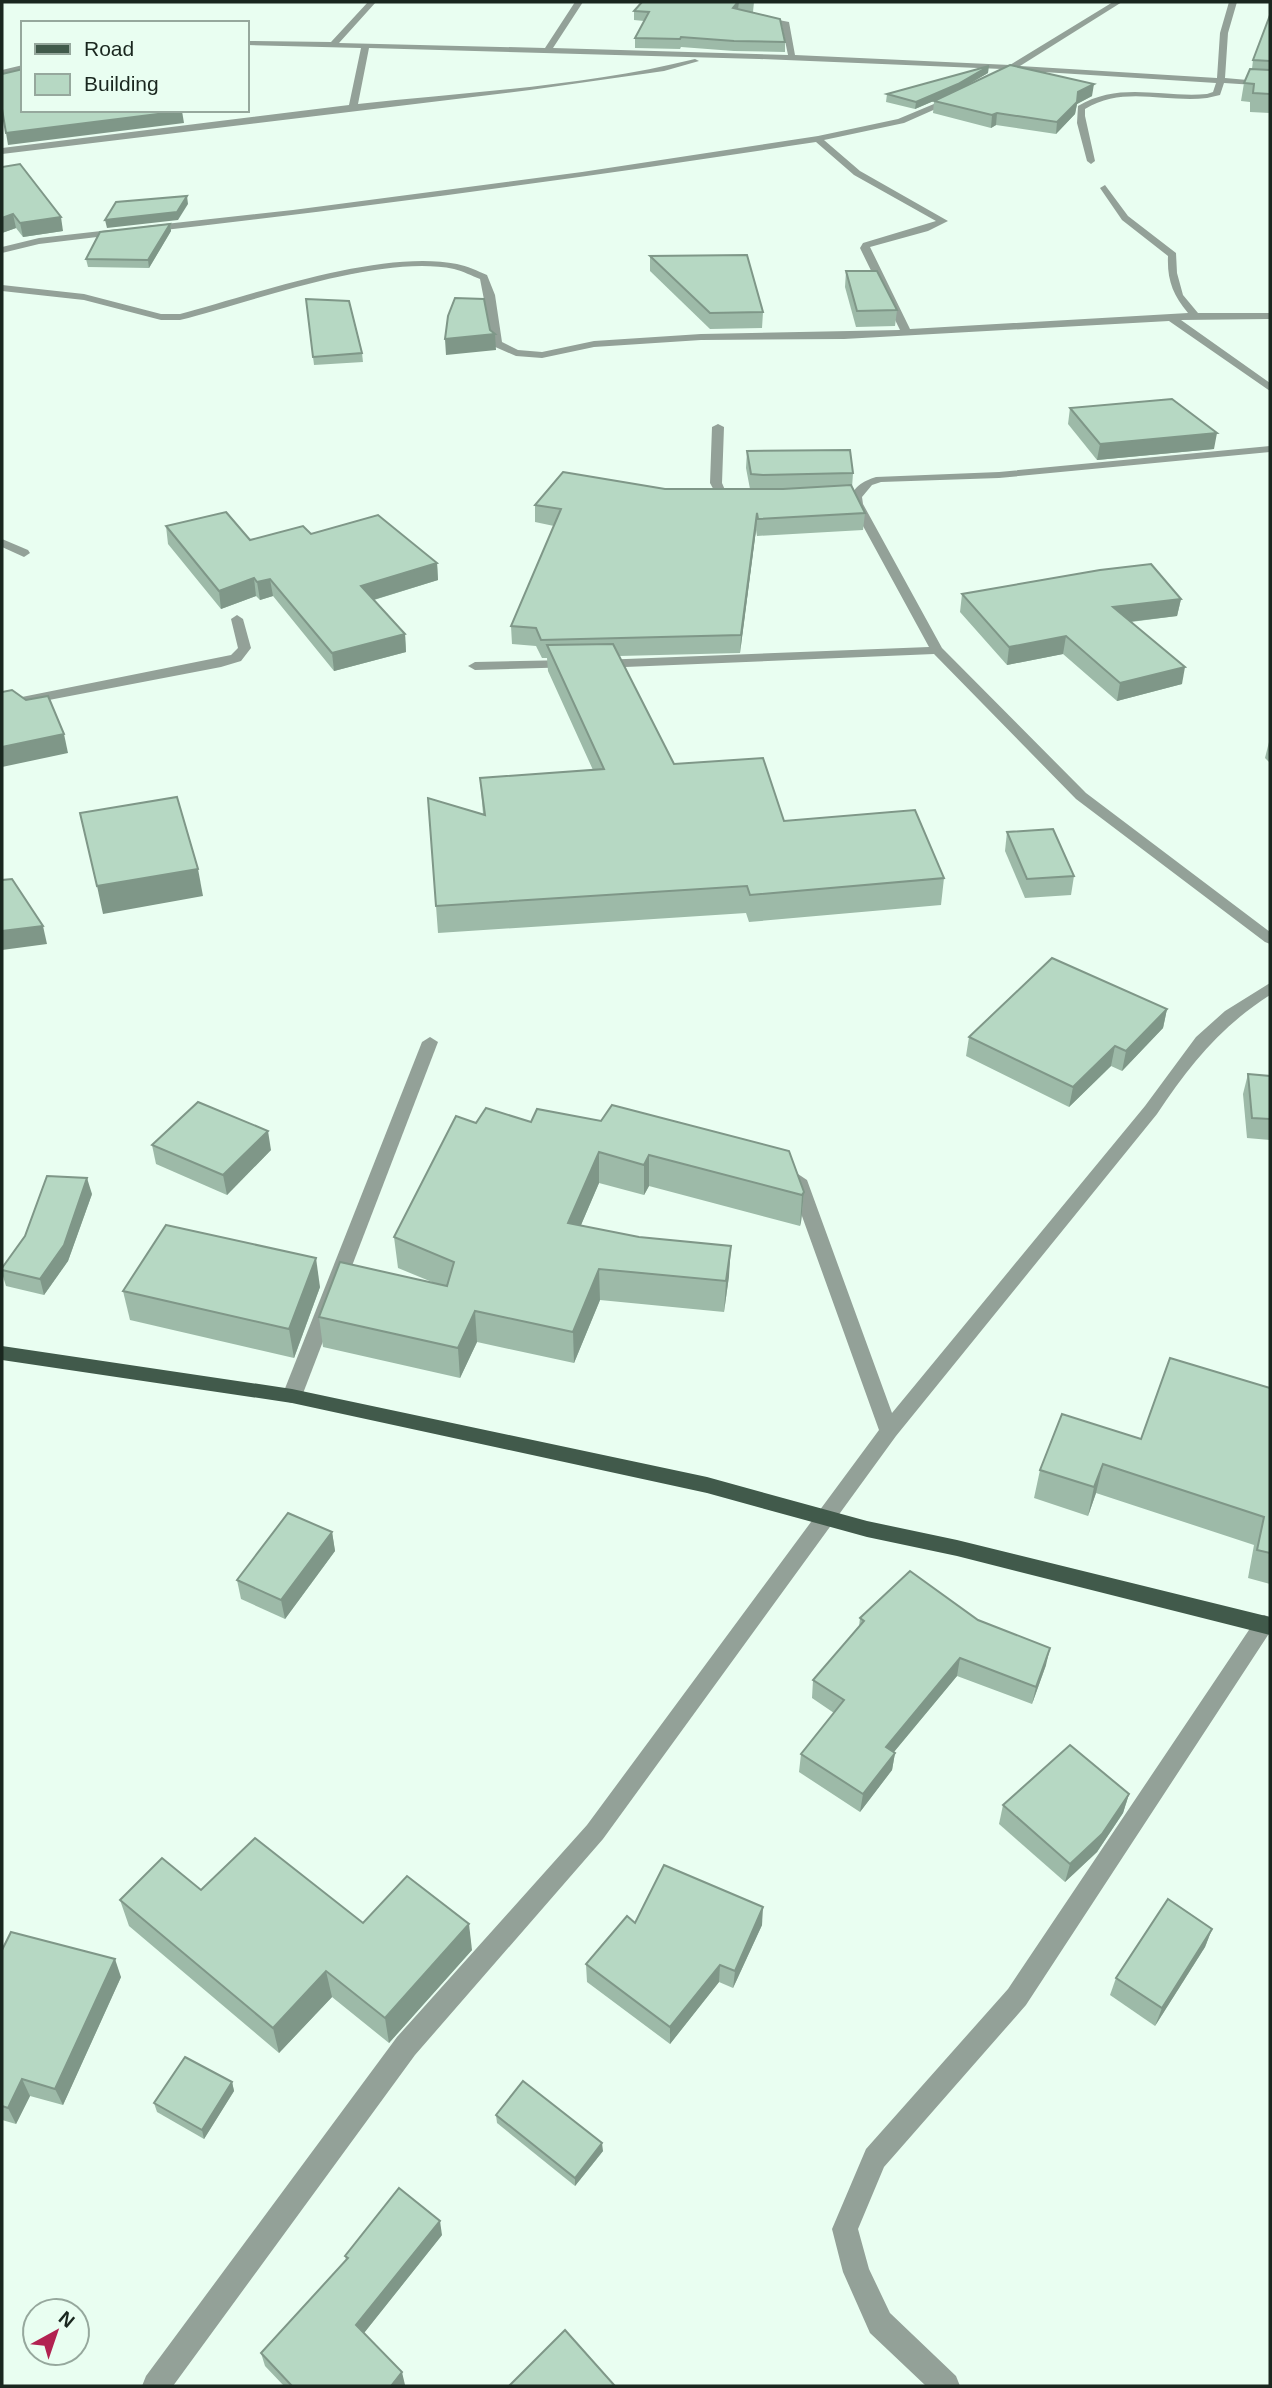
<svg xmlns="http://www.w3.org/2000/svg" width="1272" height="2388" viewBox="0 0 1272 2388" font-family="Arial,sans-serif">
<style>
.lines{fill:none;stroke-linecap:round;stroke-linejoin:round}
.minor{fill:#93a198;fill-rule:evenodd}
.major{fill:#415a4b;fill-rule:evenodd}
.wall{fill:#9dbaa8}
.shaded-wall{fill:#7f9788}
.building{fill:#b6d8c3;stroke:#7f9788;stroke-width:2}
</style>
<rect width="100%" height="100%" fill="#e9fef1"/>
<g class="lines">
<!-- minor -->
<g class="minor">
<path d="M 368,2 L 376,2 L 339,43 L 545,48 L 575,2 L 583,2 L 553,48 L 788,55 L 782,26 L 755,20 L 758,16 L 789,22 L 795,55 L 1010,65 L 1113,2 L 1122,2 L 1020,66 L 1217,78 L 1220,33 L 1229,2 L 1237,2 L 1228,33 L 1225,78 L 1270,82 L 1270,86 L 1224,83 L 1220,95 L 1207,98 C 1165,103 1124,85 1085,109 L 1085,116 L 1095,161 L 1091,164 L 1087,161 L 1077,123 L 1078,106 C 1120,81 1162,98 1207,94 L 1213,92 L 1216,83 L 1013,70 L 994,80 L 991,76 L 1002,69 L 759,59 L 369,48 L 358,104 C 470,92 586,86 695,59 L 699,61 L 664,71 L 530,90 L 2,154 L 2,148 L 349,105 L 361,48 L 247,45 L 247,41 L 331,42 Z"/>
<polygon points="23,65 23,69 2,74 2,70"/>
<path d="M 953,96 L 956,100 L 904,123 L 824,140 L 860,171 L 948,221 L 928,231 L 870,247 L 910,329 L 1188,313 C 1173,295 1167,280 1168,256 L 1122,220 L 1100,188 L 1105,185 L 1128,216 L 1176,253 L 1177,273 L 1183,295 L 1198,313 L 1270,313 L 1270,319 L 1181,320 L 1270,383 L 1270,391 L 1169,321 L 844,339 L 701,340 L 594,347 L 542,358 L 516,356 L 493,346 L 480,279 C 472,276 463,271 454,269 C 380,254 255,301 180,320 L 161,320 L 84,300 L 2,291 L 2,285 L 84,294 L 161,314 L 180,314 C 255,294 381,249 457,264 C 467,266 478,271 487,275 L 495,295 L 502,342 L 518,350 L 542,352 L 594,341 L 701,334 L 900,330 L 860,248 L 863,243 L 936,221 L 854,175 L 816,142 C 594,176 371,207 147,232 L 142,229 L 147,226 L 293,210 L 582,172 L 818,136 L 898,119 Z"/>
<polygon points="119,229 124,232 122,234 39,244 2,253 2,247 39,238"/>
<polygon points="718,424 724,427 722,483 725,490 742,496 742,500 716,494 710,483 712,427"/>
<path d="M 1270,446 L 1270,452 L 999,478 L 881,482 L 872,485 L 862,497 L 863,504 L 942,648 L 1086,793 L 1270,932 L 1270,944 L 1265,942 L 1076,799 L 934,654 L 601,668 L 594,664 L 601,660 L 929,647 L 851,504 C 849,489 863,481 876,477 L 999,472 Z"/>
<polygon points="2,539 28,550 30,553 24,557 2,547"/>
<polygon points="237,615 243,619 251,648 241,661 221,667 2,709 2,701 231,655 238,648 231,619"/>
<polygon points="570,660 577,664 575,667 475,670 468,666 475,662"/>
<path d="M 1270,983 L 1270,995 C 1221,1026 1189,1066 1157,1114 L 896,1436 L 603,1839 L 415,2055 L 173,2386 L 142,2386 L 146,2376 L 397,2037 L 587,1825 L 879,1430 L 789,1180 L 792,1176 L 798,1174 L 807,1180 L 892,1413 L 1145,1106 L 1196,1037 L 1225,1011 Z"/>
<polygon points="430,1037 438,1042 302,1396 299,1401 292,1403 285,1401 282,1396 422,1042"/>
<polygon points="1264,1615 1270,1617 1270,1632 1026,2005 884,2167 858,2229 869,2269 890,2313 956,2376 960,2386 926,2386 870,2333 843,2272 832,2229 866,2149 1008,1989 1257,1618"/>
</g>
<!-- major -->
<polygon class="major" points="2,1346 292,1389 707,1477 867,1521 957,1540 1270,1617 1270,1635 957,1556 867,1537 707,1493 292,1403 2,1360"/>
</g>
<!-- wall -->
<g class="wall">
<polygon points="642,2 754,2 753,12 785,42 785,52 734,51 681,47 680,49 635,48 635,38 644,21 634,20 634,11"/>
<polygon points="913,2 944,2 943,3"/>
<polygon points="1270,15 1270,113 1250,112 1250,102 1241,101 1244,83 1252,69 1253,60"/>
<polygon points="988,73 958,90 1092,96 1077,104 1075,114 1056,134 996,125 991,128 933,113 934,101 952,93 915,109 886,102 887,94"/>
<polygon points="2,167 63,231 23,237 16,228 2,233"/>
<polygon points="170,224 171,231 149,268 88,267 86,259"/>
<polygon points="650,256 763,312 762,328 710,329 650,271"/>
<polygon points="846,271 897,310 895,326 856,327 845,287"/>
<polygon points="306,299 362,353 363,362 314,365"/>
<polygon points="1070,408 1214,449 1097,460 1068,424"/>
<polygon points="747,451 853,473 852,488 865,513 863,530 757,536 756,530 740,653 619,656 674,764 784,821 944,878 941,905 749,922 746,913 438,933 428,798 483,814 480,778 593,770 548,671 547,658 542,658 536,646 512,644 511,626 554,526 535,522 535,505 665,489 750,489 746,468"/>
<polygon points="166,526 250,540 311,534 437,563 438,580 374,600 405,634 406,652 334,671 273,596 260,600 256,596 221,609 168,544"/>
<polygon points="962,594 1181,599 1177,616 1131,622 1182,684 1117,701 1063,654 1007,665 960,612"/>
<polygon points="1270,738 1270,763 1265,758"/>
<polygon points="1007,832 1074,876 1071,895 1025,898 1005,851"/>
<polygon points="1167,1009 1163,1028 1122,1071 1111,1066 1069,1107 966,1056 969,1037"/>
<polygon points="1248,1074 1270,1076 1270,1140 1247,1138 1243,1094"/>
<polygon points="601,1121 804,1192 801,1222 800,1226 649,1186 644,1195 599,1183 581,1225 729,1276 724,1312 600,1300 574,1363 477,1342 460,1378 323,1347 319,1317 432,1282 398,1268 394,1237 476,1123"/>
<polygon points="152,1145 271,1150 227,1195 156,1164"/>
<polygon points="92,1194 68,1261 44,1295 6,1286 2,1273 2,1268"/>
<polygon points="320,1287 294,1358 130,1320 123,1291"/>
<polygon points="1270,1388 1270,1584 1248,1578 1254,1545 1096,1493 1088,1516 1034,1498 1040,1470 1141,1439"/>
<polygon points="332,1532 335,1551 285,1619 241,1599 237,1580"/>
<polygon points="860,1618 978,1620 1046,1665 1032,1704 957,1676 894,1752 895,1753 892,1770 860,1812 799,1772 801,1754 834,1713 812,1698 813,1680 859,1627"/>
<polygon points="1129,1794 1123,1813 1097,1852 1065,1882 999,1824 1003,1805"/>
<polygon points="201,1890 363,1923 472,1950 389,2043 332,1997 279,2053 129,1926 120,1900"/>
<polygon points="635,1923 762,1925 733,1988 719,1982 670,2044 587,1982 586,1964"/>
<polygon points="1212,1929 1205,1947 1155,2026 1110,1995 1116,1978"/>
<polygon points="2,1950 121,1977 63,2105 30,2096 16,2124 2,2120"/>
<polygon points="232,2082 234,2091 204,2139 157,2112 154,2103"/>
<polygon points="496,2115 603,2151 575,2186 497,2123"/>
<polygon points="442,2235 364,2333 405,2385 404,2386 284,2386 265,2366 261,2353 346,2260 345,2256"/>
</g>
<!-- shaded-wall -->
<g class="shaded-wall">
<polygon points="738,2 739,2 738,9 733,8"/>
<polygon points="989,66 988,73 957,91 915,109 916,102"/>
<polygon points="1094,84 1092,96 1077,104 1075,114 1056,134 1057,122 1078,92"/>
<polygon points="182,111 184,123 8,145 6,133"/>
<polygon points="997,113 996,125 991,128 992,115"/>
<polygon points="187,196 188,204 178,220 107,228 105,220"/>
<polygon points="13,214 16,228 2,233 2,218"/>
<polygon points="61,217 63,231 23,237 20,223"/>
<polygon points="170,224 171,231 149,268 148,260"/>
<polygon points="495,334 496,350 446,355 445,339"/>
<polygon points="1217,433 1214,449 1097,460 1100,444"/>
<polygon points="757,513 756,530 740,653 741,635"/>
<polygon points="437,563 438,580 363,603 361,586"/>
<polygon points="254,578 256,596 221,609 219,591"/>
<polygon points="270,579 273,596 260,600 257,582"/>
<polygon points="1181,599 1177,616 1110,624 1113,607"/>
<polygon points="405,634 406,652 334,671 332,653"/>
<polygon points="1066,636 1063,654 1007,665 1009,647"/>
<polygon points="1185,667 1182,684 1117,701 1120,683"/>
<polygon points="64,734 68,753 2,767 2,747"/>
<polygon points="198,869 203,896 103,914 97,886"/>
<polygon points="43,926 47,944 2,950 2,931"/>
<polygon points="1167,1009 1163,1028 1122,1071 1126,1051"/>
<polygon points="1115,1046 1111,1066 1069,1107 1073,1087"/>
<polygon points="268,1131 271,1150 227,1195 223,1175"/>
<polygon points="599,1152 599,1183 569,1253 568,1223"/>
<polygon points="649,1155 649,1186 644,1195 644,1165"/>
<polygon points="87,1178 92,1194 68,1261 44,1295 40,1279"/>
<polygon points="804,1192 801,1222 800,1226 802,1195"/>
<polygon points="731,1246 729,1276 724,1312 726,1281"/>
<polygon points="316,1258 320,1287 294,1358 289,1329"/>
<polygon points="599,1269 600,1300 574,1363 573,1332"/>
<polygon points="475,1311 477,1342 460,1378 458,1348"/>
<polygon points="1103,1464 1096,1493 1088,1516 1094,1487"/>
<polygon points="332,1532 335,1551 285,1619 281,1600"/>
<polygon points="1050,1648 1046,1665 1032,1704 1036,1687"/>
<polygon points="960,1658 957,1676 883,1765 886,1747"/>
<polygon points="895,1753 892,1770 860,1812 863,1794"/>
<polygon points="1129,1794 1123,1813 1097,1852 1065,1882 1070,1864"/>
<polygon points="763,1907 762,1925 733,1988 735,1971"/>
<polygon points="469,1924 472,1950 389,2043 385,2018"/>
<polygon points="1212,1929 1205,1947 1155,2026 1162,2008"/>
<polygon points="115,1959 121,1977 63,2105 55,2089"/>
<polygon points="720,1965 719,1982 670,2044 670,2027"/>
<polygon points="326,1971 332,1997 279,2053 273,2028"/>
<polygon points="22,2079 30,2096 16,2124 8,2108"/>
<polygon points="232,2082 234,2091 204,2139 202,2130"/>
<polygon points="602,2143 603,2151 575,2186 575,2178"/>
<polygon points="440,2221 442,2235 360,2338 356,2325"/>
<polygon points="402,2372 405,2385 404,2386 391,2386"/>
</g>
<!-- building -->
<g class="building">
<polygon points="642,2 738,2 733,8 780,19 785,42 734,41 681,37 680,39 635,38 649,12 634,11"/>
<polygon points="1270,15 1270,61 1253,60"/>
<polygon points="1010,65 1094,84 1078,92 1077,102 1057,122 997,113 992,115 934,101"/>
<polygon points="989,66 958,84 916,102 887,94"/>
<polygon points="23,69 23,110 181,110 182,111 6,133 2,109 2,74"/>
<polygon points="1250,69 1270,70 1270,94 1253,93 1254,84 1244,83"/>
<polygon points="20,164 61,217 20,223 13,214 2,218 2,167"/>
<polygon points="187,196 177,212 105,220 116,202"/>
<polygon points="170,224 148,260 86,259 100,232"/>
<polygon points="747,255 763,312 710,313 650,256"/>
<polygon points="846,271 877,271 897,310 857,311"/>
<polygon points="455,298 484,299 490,330 495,334 445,339 448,316"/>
<polygon points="306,299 349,301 362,353 313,357"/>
<polygon points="1172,399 1217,433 1100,444 1070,408"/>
<polygon points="850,450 853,473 763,475 751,474 747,451"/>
<polygon points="563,472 665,489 783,489 851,485 865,513 758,519 757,513 741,635 541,640 536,628 511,626 561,509 535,505"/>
<polygon points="226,512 250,540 303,526 311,534 378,515 437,563 361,586 405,634 332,653 270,579 257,582 254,578 219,591 166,526"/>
<polygon points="1151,564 1181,599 1113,607 1185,667 1120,683 1066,636 1009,647 962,594 1100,570"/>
<polygon points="613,644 674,764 763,758 784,821 915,810 944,878 750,895 747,886 436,906 428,798 485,815 480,778 604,769 547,645"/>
<polygon points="12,690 26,700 48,696 64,734 2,747 2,692"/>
<polygon points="177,797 198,869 97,886 80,813"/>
<polygon points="1053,829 1074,876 1027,879 1007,832"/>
<polygon points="12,879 43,926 2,931 2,880"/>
<polygon points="1052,958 1167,1009 1126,1051 1115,1046 1073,1087 969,1037"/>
<polygon points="1248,1074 1270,1076 1270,1119 1252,1118"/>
<polygon points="198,1102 268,1131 223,1175 152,1145"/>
<polygon points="612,1105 789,1151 804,1192 802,1195 649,1155 644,1165 599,1152 568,1223 639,1237 731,1246 726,1281 599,1269 573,1332 475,1311 458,1348 319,1317 340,1262 447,1286 454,1262 394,1237 456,1116 476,1123 486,1108 531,1122 537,1109 601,1121"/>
<polygon points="47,1176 87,1178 64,1245 40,1279 2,1270 2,1268 25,1236"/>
<polygon points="166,1225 316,1258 289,1329 123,1291"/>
<polygon points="1170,1358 1270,1388 1270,1553 1257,1550 1264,1517 1103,1464 1094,1487 1040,1470 1062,1414 1141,1439"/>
<polygon points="288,1513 332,1532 281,1600 237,1580"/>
<polygon points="910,1571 978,1620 1050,1648 1036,1687 960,1658 886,1747 895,1753 863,1794 801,1754 844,1700 813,1680 864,1621 860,1618"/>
<polygon points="1070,1745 1129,1794 1102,1834 1070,1864 1003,1805"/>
<polygon points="255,1838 363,1923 407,1876 469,1924 385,2018 326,1971 273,2028 120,1900 162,1858 201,1890"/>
<polygon points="664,1865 763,1907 735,1971 720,1965 670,2027 586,1964 627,1916 635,1923"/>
<polygon points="1168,1899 1212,1929 1162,2008 1116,1978"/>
<polygon points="11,1932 115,1959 55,2089 22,2079 8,2108 2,2106 2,1950"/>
<polygon points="185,2057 232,2082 202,2130 154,2103"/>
<polygon points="523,2081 602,2143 575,2178 496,2115"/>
<polygon points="399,2188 440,2221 356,2325 402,2372 391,2386 292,2386 261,2353 348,2258 345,2256"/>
<polygon points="565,2330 615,2386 509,2386"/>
</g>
<!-- border -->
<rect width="1272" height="2388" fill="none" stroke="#1a271f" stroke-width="7"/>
<!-- legend -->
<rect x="21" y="21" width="228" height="91" fill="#e9fef1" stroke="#96a89d" stroke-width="2"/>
<rect x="35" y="44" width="35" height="10" fill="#415a4b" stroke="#96a89d" stroke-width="2"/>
<text x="84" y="56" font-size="21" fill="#1a271f">Road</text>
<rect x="35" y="74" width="35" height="21" fill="#b6d8c3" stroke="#96a89d" stroke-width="2"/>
<text x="84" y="91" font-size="21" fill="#1a271f">Building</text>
<!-- north arrow -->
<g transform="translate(56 2332) rotate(40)"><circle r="33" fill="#e9fef1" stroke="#96a89d" stroke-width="2"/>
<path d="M0-5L12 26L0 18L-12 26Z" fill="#b22251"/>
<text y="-10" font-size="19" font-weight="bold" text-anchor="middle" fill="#1a271f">N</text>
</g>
</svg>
